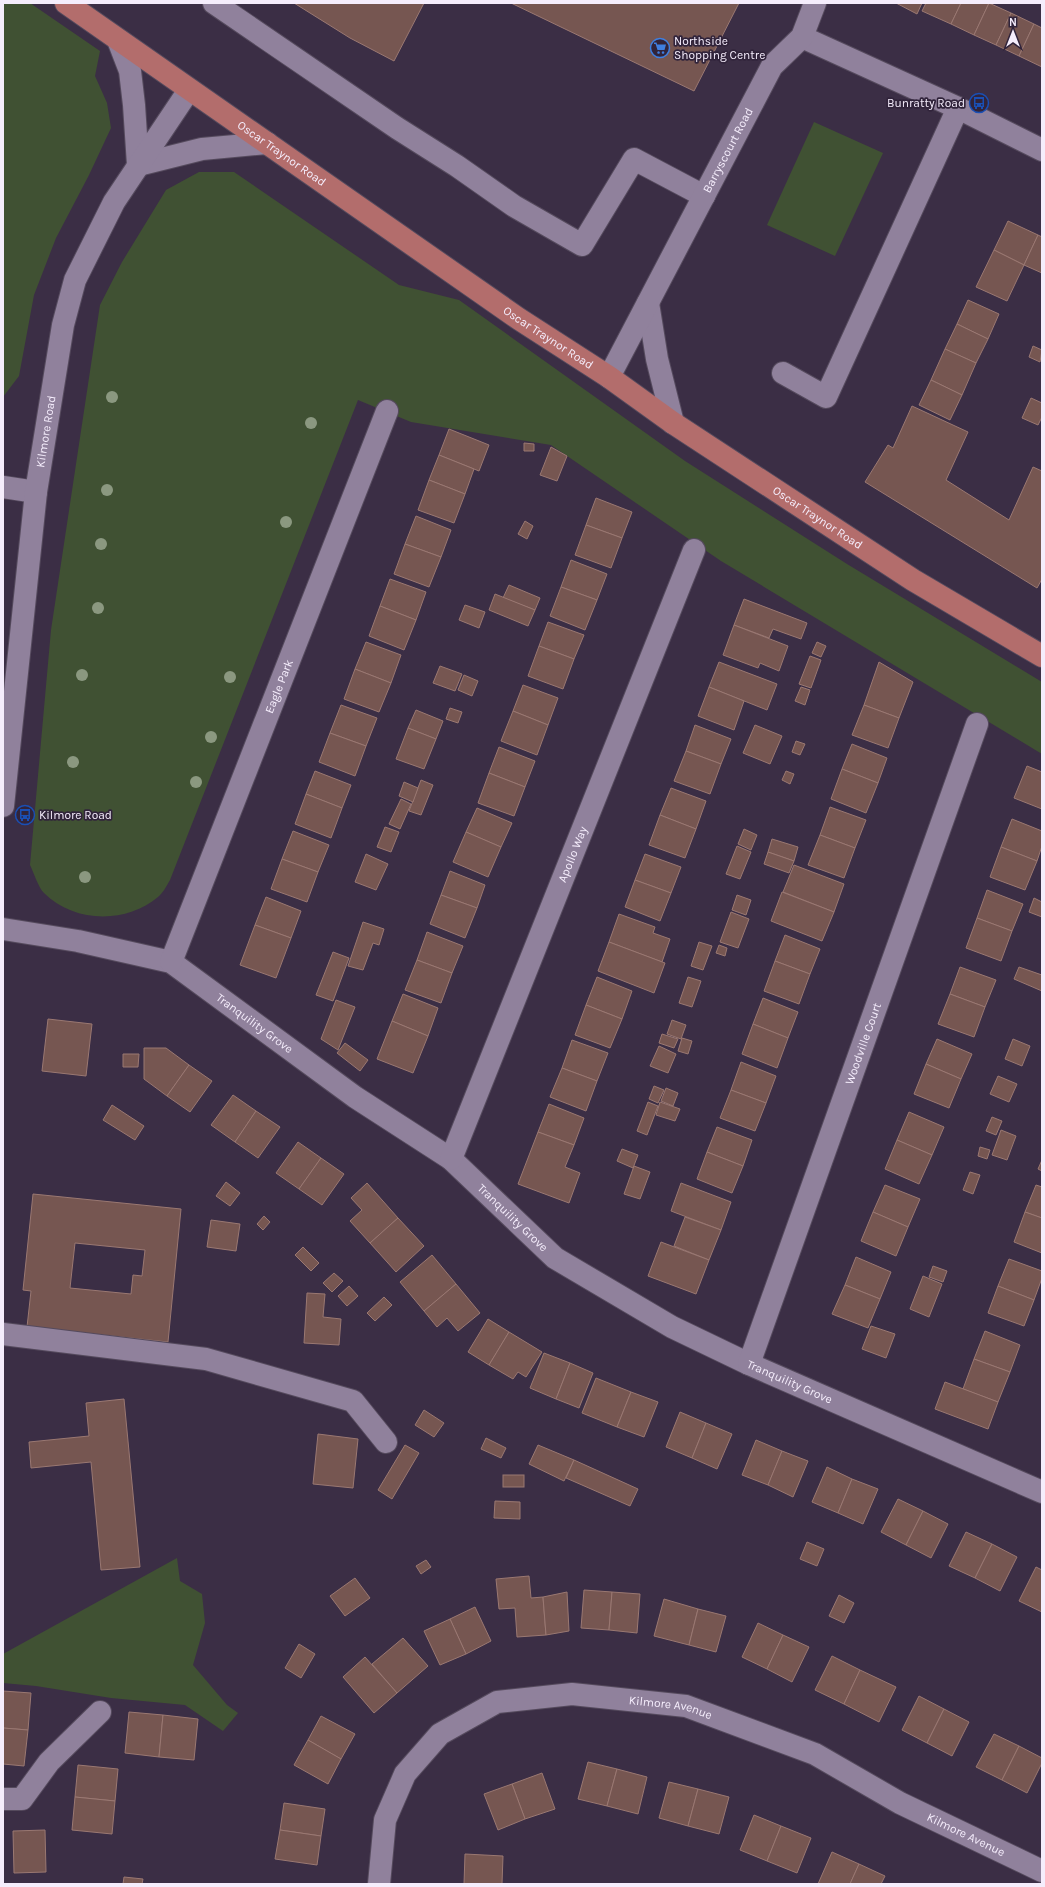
<svg xmlns="http://www.w3.org/2000/svg" width="1045" height="1887" viewBox="0 0 1045 1887" font-family="Karla,sans-serif">
<style>
.green{fill:#405133}
.building{fill:#765651;stroke:#9a7872;fill-rule:evenodd}
.lines{fill:none;stroke-linecap:round;stroke-linejoin:round}
.minor-casing{stroke:#554a5d;stroke-width:24}
.major-casing{stroke:#554a5d;stroke-width:24}
.minor{stroke:#90819c;stroke-width:22}
.major{stroke:#b36d6c;stroke-width:22}
.tree{fill:#8b9880}
.labels{text-anchor:middle;stroke-width:3.5;stroke-linejoin:round;paint-order:stroke}
.poi-label{font-size:12px;fill:#f5edfc;stroke:#31243b;text-anchor:start}
.street-label{font-size:12px;fill:#f5edfc;stroke:#31243b}
</style>
<rect width="100%" height="100%" fill="#3b2e45"/>
<!-- green -->
<g class="green">
<polygon points="3,3 30,3 100,51 95,76 107,103 111,128 89,175 56,238 34,295 19,376 3,397"/>
<polygon points="814,122 883,153 835,256 767,225"/>
<path d="M 199,172 L 234,172 L 399,285 L 459,300 L 685,461 L 847,564 L 1042,682 L 1042,754 L 721,561 L 551,445 L 411,422 L 358,400 L 170,880 C 167,885 163,893 158,897 C 126,924 74,923 44,893 C 38,887 34,873 30,865 L 51,630 L 100,305 L 122,262 L 166,190 Z"/>
<polygon points="177,1558 180,1581 202,1594 205,1623 193,1665 227,1705 238,1713 223,1731 185,1705 111,1698 36,1686 3,1683 3,1654"/>
</g>
<!-- building -->
<g class="building">
<polygon points="294,3 424,3 394,61 350,38"/>
<polygon points="511,3 739,3 694,91"/>
<polygon points="896,3 922,3 917,14"/>
<polygon points="926,3 961,3 951,24 922,11"/>
<polygon points="961,3 989,3 974,35 951,24"/>
<polygon points="989,3 1011,13 996,45 974,35"/>
<polygon points="1011,13 1034,24 1019,56 996,45"/>
<polygon points="1034,24 1042,28 1042,67 1019,56"/>
<polygon points="1008,221 1038,235 1024,265 994,250"/>
<polygon points="1038,235 1042,237 1042,273 1024,265"/>
<polygon points="994,250 1024,265 1007,301 976,287"/>
<polygon points="968,300 999,314 988,339 957,324"/>
<polygon points="957,324 988,339 976,363 945,349"/>
<polygon points="1033,346 1042,350 1040,362 1029,357"/>
<polygon points="945,349 976,363 962,395 931,380"/>
<polygon points="931,380 962,395 950,420 919,405"/>
<polygon points="1031,398 1042,403 1042,417 1038,425 1022,418"/>
<polygon points="912,406 968,432 946,480 1009,520 1033,467 1042,471 1042,579 1037,588 865,482 888,445 893,448"/>
<polygon points="449,429 489,445 479,471 439,455"/>
<polygon points="524,443 534,444 534,451 524,451"/>
<polygon points="551,447 567,456 557,481 540,475"/>
<polygon points="439,455 474,469 465,494 429,480"/>
<polygon points="429,480 465,494 454,523 418,510"/>
<polygon points="596,498 632,512 622,538 586,525"/>
<polygon points="416,516 451,530 441,557 405,544"/>
<polygon points="525,521 533,526 527,539 518,534"/>
<polygon points="586,525 622,538 611,568 575,555"/>
<polygon points="405,544 441,557 429,587 394,574"/>
<polygon points="571,560 607,574 597,600 561,587"/>
<polygon points="390,579 426,592 416,620 380,606"/>
<polygon points="509,585 540,598 535,610 503,598"/>
<polygon points="561,587 597,600 585,630 550,616"/>
<polygon points="495,594 535,610 528,626 489,610"/>
<polygon points="744,599 807,623 801,639 773,629 769,638 734,625"/>
<polygon points="465,605 485,612 479,628 459,620"/>
<polygon points="380,606 416,620 404,650 369,636"/>
<polygon points="548,622 584,635 574,659 539,646"/>
<polygon points="734,625 788,646 779,671 760,663 758,668 723,655"/>
<polygon points="366,642 401,655 391,683 355,669"/>
<polygon points="817,642 826,646 821,657 812,653"/>
<polygon points="539,646 574,659 563,689 528,676"/>
<polygon points="810,656 821,660 811,688 799,684"/>
<polygon points="719,662 777,684 767,710 709,687"/>
<polygon points="879,662 913,682 899,718 864,705"/>
<polygon points="440,666 462,674 455,691 433,683"/>
<polygon points="355,669 391,683 379,712 344,699"/>
<polygon points="464,675 478,681 472,696 458,690"/>
<polygon points="523,685 558,698 548,725 513,711"/>
<polygon points="709,687 744,701 734,730 698,716"/>
<polygon points="801,687 810,690 805,705 795,701"/>
<polygon points="341,705 377,718 366,746 330,733"/>
<polygon points="864,705 899,718 888,748 852,735"/>
<polygon points="450,708 462,712 458,723 446,719"/>
<polygon points="416,710 443,721 436,739 408,728"/>
<polygon points="513,711 548,725 537,755 501,741"/>
<polygon points="695,725 731,739 721,764 686,751"/>
<polygon points="755,725 782,736 770,764 743,753"/>
<polygon points="408,728 436,739 424,769 396,759"/>
<polygon points="330,733 366,746 355,776 319,762"/>
<polygon points="796,741 805,744 800,755 792,752"/>
<polygon points="852,744 887,758 878,783 842,769"/>
<polygon points="499,747 535,761 525,787 489,773"/>
<polygon points="686,751 721,764 710,794 674,781"/>
<polygon points="1027,766 1042,772 1042,809 1014,798"/>
<polygon points="842,769 878,783 866,813 831,799"/>
<polygon points="315,771 351,785 342,808 306,794"/>
<polygon points="786,771 794,774 790,784 782,780"/>
<polygon points="489,773 525,787 514,816 478,803"/>
<polygon points="421,780 433,785 421,815 409,811"/>
<polygon points="404,782 418,788 413,802 399,796"/>
<polygon points="671,788 706,801 696,829 660,815"/>
<polygon points="306,794 342,808 331,838 295,824"/>
<polygon points="401,799 411,804 400,829 389,824"/>
<polygon points="830,807 866,820 855,848 820,835"/>
<polygon points="477,808 512,823 501,847 466,832"/>
<polygon points="660,815 696,829 685,858 649,845"/>
<polygon points="1012,819 1042,831 1042,846 1037,861 1001,847"/>
<polygon points="385,827 399,832 391,852 377,847"/>
<polygon points="744,829 757,835 751,850 738,844"/>
<polygon points="293,831 329,845 318,872 282,859"/>
<polygon points="466,832 501,847 488,877 453,862"/>
<polygon points="820,835 855,848 844,878 808,865"/>
<polygon points="772,839 798,847 794,861 768,852"/>
<polygon points="737,846 751,852 740,879 726,874"/>
<polygon points="1001,847 1037,861 1025,890 990,877"/>
<polygon points="768,852 794,861 789,873 764,864"/>
<polygon points="366,854 388,864 376,890 355,882"/>
<polygon points="645,854 681,867 671,893 635,880"/>
<polygon points="282,859 318,872 307,902 271,889"/>
<polygon points="794,865 844,884 834,912 783,892"/>
<polygon points="450,871 485,885 477,908 441,895"/>
<polygon points="635,880 671,893 660,921 625,907"/>
<polygon points="987,890 1023,904 1012,931 977,918"/>
<polygon points="782,892 834,912 822,941 771,921"/>
<polygon points="441,895 477,908 465,938 430,924"/>
<polygon points="737,895 751,900 746,915 732,910"/>
<polygon points="266,897 301,911 291,938 255,925"/>
<polygon points="1034,898 1042,902 1042,917 1029,912"/>
<polygon points="731,912 749,919 738,948 720,942"/>
<polygon points="619,914 655,927 653,933 670,939 662,962 609,942"/>
<polygon points="977,918 1012,931 1001,961 966,948"/>
<polygon points="363,922 384,929 379,945 373,943 363,970 348,966"/>
<polygon points="255,925 291,938 276,978 240,965"/>
<polygon points="427,932 463,946 452,973 417,960"/>
<polygon points="785,935 820,949 810,974 775,961"/>
<polygon points="609,942 665,963 654,993 598,971"/>
<polygon points="699,942 712,946 703,970 691,966"/>
<polygon points="719,945 727,948 725,956 716,953"/>
<polygon points="333,952 349,958 333,1001 316,995"/>
<polygon points="417,960 452,973 441,1003 405,990"/>
<polygon points="775,961 810,974 799,1004 764,991"/>
<polygon points="960,967 996,980 985,1007 950,994"/>
<polygon points="1019,967 1042,975 1042,991 1014,979"/>
<polygon points="597,977 632,991 622,1019 586,1005"/>
<polygon points="688,977 701,981 692,1007 679,1003"/>
<polygon points="403,994 438,1008 428,1036 392,1021"/>
<polygon points="950,994 985,1007 974,1037 938,1024"/>
<polygon points="763,998 798,1012 788,1038 753,1024"/>
<polygon points="336,1000 355,1007 338,1050 321,1039"/>
<polygon points="586,1005 622,1019 610,1048 575,1035"/>
<polygon points="48,1019 92,1024 86,1076 42,1071"/>
<polygon points="672,1020 686,1025 681,1039 667,1034"/>
<polygon points="392,1021 428,1036 413,1073 377,1059"/>
<polygon points="753,1024 788,1038 777,1068 742,1054"/>
<polygon points="662,1034 678,1039 674,1048 659,1043"/>
<polygon points="682,1038 692,1041 688,1054 678,1051"/>
<polygon points="937,1039 972,1054 961,1079 926,1064"/>
<polygon points="1013,1039 1030,1046 1022,1066 1005,1059"/>
<polygon points="572,1040 608,1053 597,1081 562,1068"/>
<polygon points="345,1043 368,1060 360,1071 337,1053"/>
<polygon points="659,1046 676,1054 668,1073 650,1066"/>
<polygon points="144,1048 166,1048 189,1065 167,1096 144,1079"/>
<polygon points="123,1054 139,1054 138,1067 123,1067"/>
<polygon points="741,1062 776,1076 766,1103 731,1090"/>
<polygon points="926,1064 961,1079 949,1108 914,1094"/>
<polygon points="189,1065 212,1081 190,1112 167,1096"/>
<polygon points="562,1068 597,1081 586,1111 550,1097"/>
<polygon points="998,1076 1017,1084 1009,1102 990,1094"/>
<polygon points="654,1086 664,1090 658,1103 649,1099"/>
<polygon points="666,1088 678,1093 673,1106 661,1101"/>
<polygon points="731,1090 766,1103 755,1131 720,1118"/>
<polygon points="233,1095 256,1111 235,1142 211,1125"/>
<polygon points="648,1102 658,1106 647,1135 637,1131"/>
<polygon points="660,1102 680,1109 675,1121 656,1115"/>
<polygon points="549,1104 584,1118 574,1145 538,1132"/>
<polygon points="112,1105 144,1126 135,1140 103,1120"/>
<polygon points="256,1111 280,1127 258,1158 235,1142"/>
<polygon points="909,1112 944,1127 932,1155 897,1140"/>
<polygon points="992,1117 1002,1121 996,1135 986,1131"/>
<polygon points="717,1127 752,1140 743,1166 707,1152"/>
<polygon points="1001,1130 1016,1136 1007,1160 992,1155"/>
<polygon points="538,1132 574,1145 565,1167 580,1173 569,1203 518,1184"/>
<polygon points="897,1140 932,1155 919,1184 885,1169"/>
<polygon points="298,1142 321,1158 299,1189 276,1173"/>
<polygon points="980,1147 990,1150 987,1159 978,1156"/>
<polygon points="622,1149 638,1155 633,1168 617,1161"/>
<polygon points="707,1152 743,1166 732,1193 697,1179"/>
<polygon points="321,1158 344,1174 322,1205 299,1189"/>
<polygon points="1042,1160 1042,1171 1038,1169"/>
<polygon points="634,1166 650,1172 640,1199 624,1194"/>
<polygon points="970,1172 980,1175 973,1194 963,1190"/>
<polygon points="226,1182 240,1193 230,1206 216,1196"/>
<polygon points="367,1183 398,1218 370,1243 350,1221 362,1210 351,1198"/>
<polygon points="681,1183 731,1202 721,1230 671,1211"/>
<polygon points="885,1185 920,1199 908,1227 873,1212"/>
<polygon points="1036,1185 1042,1187 1042,1218 1025,1212"/>
<path d="M 33,1194 L 181,1209 L 168,1342 L 27,1327 L 31,1291 L 23,1290 ZM 75,1243 L 145,1250 L 142,1276 L 133,1275 L 131,1294 L 70,1288 Z"/>
<polygon points="873,1212 908,1227 896,1256 861,1241"/>
<polygon points="1025,1212 1042,1218 1042,1253 1014,1242"/>
<polygon points="264,1216 270,1222 263,1230 257,1224"/>
<polygon points="685,1217 721,1230 709,1260 674,1246"/>
<polygon points="398,1218 424,1246 396,1272 370,1243"/>
<polygon points="211,1220 240,1224 236,1251 207,1247"/>
<polygon points="661,1242 709,1260 696,1294 648,1276"/>
<polygon points="303,1247 319,1263 311,1271 295,1255"/>
<polygon points="432,1255 456,1284 424,1311 400,1282"/>
<polygon points="856,1257 891,1272 880,1299 845,1285"/>
<polygon points="1009,1259 1042,1271 1042,1278 1034,1300 998,1286"/>
<polygon points="933,1266 947,1271 943,1282 929,1277"/>
<polygon points="334,1273 343,1281 332,1292 323,1283"/>
<polygon points="923,1276 942,1284 929,1317 910,1309"/>
<polygon points="456,1284 480,1313 458,1331 447,1318 437,1327 424,1311"/>
<polygon points="845,1285 880,1299 868,1328 832,1314"/>
<polygon points="349,1286 358,1296 347,1306 338,1296"/>
<polygon points="998,1286 1034,1300 1024,1326 988,1313"/>
<polygon points="307,1293 325,1294 323,1317 341,1319 339,1345 304,1343"/>
<polygon points="384,1297 392,1305 375,1321 367,1313"/>
<polygon points="488,1319 509,1332 489,1365 468,1352"/>
<polygon points="871,1326 895,1334 886,1358 862,1349"/>
<polygon points="985,1331 1020,1345 1010,1372 974,1359"/>
<polygon points="509,1332 542,1352 526,1377 518,1372 513,1379 489,1365"/>
<polygon points="544,1353 570,1363 556,1399 530,1388"/>
<polygon points="974,1359 1010,1372 998,1402 963,1389"/>
<polygon points="570,1363 593,1373 579,1408 556,1399"/>
<polygon points="596,1378 631,1392 617,1427 582,1413"/>
<polygon points="945,1382 998,1402 988,1429 935,1409"/>
<polygon points="631,1392 658,1402 644,1437 617,1427"/>
<polygon points="124,1399 140,1567 101,1570 91,1462 31,1468 29,1442 89,1436 86,1403"/>
<polygon points="424,1410 444,1423 434,1437 415,1425"/>
<polygon points="680,1412 706,1423 692,1458 666,1447"/>
<polygon points="706,1423 732,1434 717,1469 692,1458"/>
<polygon points="318,1434 358,1439 353,1488 313,1484"/>
<polygon points="486,1438 506,1448 501,1458 481,1449"/>
<polygon points="756,1440 782,1451 768,1485 742,1475"/>
<polygon points="405,1445 419,1453 392,1499 378,1490"/>
<polygon points="538,1445 574,1460 564,1481 529,1464"/>
<polygon points="782,1451 808,1461 793,1497 768,1485"/>
<polygon points="574,1460 638,1489 630,1506 566,1478"/>
<polygon points="827,1467 852,1479 838,1513 812,1502"/>
<rect x="503" y="1475" width="21" height="12"/>
<polygon points="852,1479 878,1489 863,1524 838,1513"/>
<polygon points="898,1499 923,1511 906,1545 881,1532"/>
<polygon points="495,1501 520,1502 520,1519 494,1518"/>
<polygon points="923,1511 948,1524 931,1558 906,1545"/>
<polygon points="966,1532 992,1544 975,1578 949,1566"/>
<polygon points="807,1542 824,1549 817,1566 800,1559"/>
<polygon points="992,1544 1017,1557 1000,1591 975,1578"/>
<polygon points="426,1560 431,1567 421,1574 416,1566"/>
<polygon points="1036,1567 1042,1570 1042,1612 1019,1601"/>
<polygon points="529,1576 531,1598 543,1597 546,1635 517,1637 515,1608 499,1609 496,1579"/>
<polygon points="355,1578 370,1598 345,1616 330,1596"/>
<polygon points="584,1590 612,1592 609,1630 581,1628"/>
<polygon points="567,1592 569,1631 546,1635 543,1597"/>
<polygon points="612,1592 640,1594 637,1633 609,1630"/>
<polygon points="839,1595 854,1603 844,1623 829,1616"/>
<polygon points="664,1599 698,1609 689,1645 654,1636"/>
<polygon points="475,1607 491,1641 466,1654 450,1619"/>
<polygon points="698,1609 726,1616 716,1652 689,1645"/>
<polygon points="450,1619 466,1654 440,1665 424,1631"/>
<polygon points="758,1623 783,1635 767,1669 742,1657"/>
<polygon points="783,1635 809,1647 792,1682 767,1669"/>
<polygon points="403,1638 428,1666 397,1693 372,1664"/>
<polygon points="299,1644 315,1654 301,1678 285,1668"/>
<polygon points="832,1656 860,1670 844,1704 815,1690"/>
<polygon points="365,1657 397,1693 374,1713 343,1677"/>
<polygon points="860,1670 896,1687 879,1722 844,1704"/>
<polygon points="3,1691 31,1693 28,1730 3,1728"/>
<polygon points="919,1696 944,1709 927,1743 902,1730"/>
<polygon points="944,1709 969,1722 952,1756 927,1743"/>
<polygon points="129,1712 163,1715 159,1757 125,1753"/>
<polygon points="163,1715 198,1719 194,1760 159,1757"/>
<polygon points="321,1716 355,1734 341,1759 308,1740"/>
<polygon points="3,1728 28,1730 24,1766 3,1764"/>
<polygon points="994,1734 1019,1746 1002,1780 976,1767"/>
<polygon points="308,1740 341,1759 328,1784 294,1765"/>
<polygon points="1019,1746 1042,1758 1042,1763 1027,1793 1002,1780"/>
<polygon points="588,1762 617,1769 607,1806 578,1799"/>
<polygon points="78,1765 118,1769 115,1801 75,1797"/>
<polygon points="617,1769 647,1777 638,1814 607,1806"/>
<polygon points="542,1773 555,1809 525,1819 512,1784"/>
<polygon points="669,1782 698,1789 688,1826 659,1818"/>
<polygon points="512,1784 525,1819 498,1830 484,1794"/>
<polygon points="698,1789 729,1797 719,1834 688,1826"/>
<polygon points="75,1797 115,1801 112,1834 72,1830"/>
<polygon points="284,1803 325,1809 321,1836 280,1830"/>
<polygon points="754,1815 781,1826 767,1861 740,1850"/>
<polygon points="781,1826 811,1838 797,1873 767,1861"/>
<polygon points="45,1830 46,1872 14,1873 13,1831"/>
<polygon points="280,1830 321,1836 317,1865 275,1859"/>
<polygon points="832,1852 859,1864 850,1884 818,1884"/>
<polygon points="465,1854 503,1856 502,1884 464,1884"/>
<polygon points="859,1864 885,1876 881,1884 850,1884"/>
<polygon points="124,1877 143,1879 142,1884 123,1884"/>
</g>
<g class="lines">
<!-- minor casing -->
<g class="minor-casing">
<g id="minor">
<polyline points="214,3 397,128 457,166 514,206 582,245 634,159 704,196"/>
<polyline points="802,37 958,108 1042,150"/>
<polyline points="118,40 130,71 134,105 138,165"/>
<polyline points="138,165 202,149 267,143"/>
<polyline points="648,303 657,359 673,423"/>
<polyline points="783,373 826,397 958,108"/>
<path id="s1" d="M 609,377 L 772,66 L 802,37 L 815,3"/>
<polyline points="3,487 36,492"/>
<path id="s2" d="M 3,806 L 36,492 L 63,325 L 75,280 L 114,202 L 189,90"/>
<path id="s3" d="M 3,929 L 78,941 L 171,962 L 355,1097 L 451,1159 L 555,1258 L 672,1327 L 749,1364 L 1042,1492"/>
<path id="s4" d="M 171,962 L 387,411"/>
<path id="s5" d="M 451,1159 L 694,550"/>
<polyline points="3,1334 206,1359 353,1401 386,1442"/>
<path id="s6" d="M 749,1364 L 977,724"/>
<polyline points="3,1799 22,1799 49,1762 100,1712"/>
<path id="s7" d="M 379,1884 L 385,1820 L 405,1774 L 440,1734 L 497,1702 L 572,1694 L 686,1706 L 815,1754 L 900,1803 L 1042,1871"/>
</g>
</g>
<!-- major casing -->
<g class="major-casing">
<g id="major">
<path id="s8" d="M 66,3 L 519,319 L 609,377 L 673,423 L 913,580 L 1042,656"/>
</g>
</g>
<!-- minor -->
<use href="#minor" class="minor"/>
<!-- major -->
<use href="#major" class="major"/>
</g>
<!-- trees -->
<g class="tree">
<circle cx="112" cy="397" r="6"/>
<circle cx="311" cy="423" r="6"/>
<circle cx="107" cy="490" r="6"/>
<circle cx="286" cy="522" r="6"/>
<circle cx="101" cy="544" r="6"/>
<circle cx="98" cy="608" r="6"/>
<circle cx="82" cy="675" r="6"/>
<circle cx="230" cy="677" r="6"/>
<circle cx="211" cy="737" r="6"/>
<circle cx="73" cy="762" r="6"/>
<circle cx="196" cy="782" r="6"/>
<circle cx="85" cy="877" r="6"/>
</g>
<!-- icons -->
<defs>
<g id="supermarket-ring" transform="scale(1)"><circle r="9.5" fill="#31243b" stroke="#3f7fe0" stroke-width="1.5"/><path d="M-6-5.5h2.5l.6 2H6L4.5 2H-2.5L-4.4-4H-6ZM-1.5 3.2a1.3 1.3 0 1 0 .1 0ZM3 3.2a1.3 1.3 0 1 0 .1 0Z" fill="#3f7fe0"/></g>
<g id="bus-ring" transform="scale(1)"><circle r="9.5" fill="#31243b" stroke="#1a4fb4" stroke-width="1.5"/><path d="M-5-6H5V4H4V6H2V4H-2V6H-4V4H-5ZM-3.5-4V0h7V-4ZM-3.5 1.2v1.5H-2V1.2ZM2 1.2v1.5H3.5V1.2Z" fill="#1a4fb4"/></g>
</defs>
<g fill-rule="evenodd">
<use href="#supermarket-ring" x="660" y="48"/>
<use href="#bus-ring" x="979" y="103"/>
<use href="#bus-ring" x="25" y="815"/>
</g>
<g class="labels">
<!-- poi labels -->
<g class="poi-label">
<text x="674" y="45">Northside<tspan x="674" dy="14">Shopping Centre</tspan></text>
<text x="965" y="107" text-anchor="end">Bunratty Road</text>
<text x="39" y="819">Kilmore Road</text>
</g>
<!-- street labels -->
<g class="street-label">
<text dy="4" stroke="none"><textPath href="#s1" startOffset="256">Barryscourt Road</textPath></text>
<text dy="4" stroke="none"><textPath href="#s8" startOffset="263">Oscar Traynor Road</textPath></text>
<text dy="4" stroke="none"><textPath href="#s8" startOffset="587">Oscar Traynor Road</textPath></text>
<text dy="4" stroke="none"><textPath href="#s2" startOffset="377">Kilmore Road</textPath></text>
<text dy="4" stroke="none"><textPath href="#s8" startOffset="911">Oscar Traynor Road</textPath></text>
<text dy="4" stroke="none"><textPath href="#s4" startOffset="296">Eagle Park</textPath></text>
<text dy="4" stroke="none"><textPath href="#s5" startOffset="328">Apollo Way</textPath></text>
<text dy="4" stroke="none"><textPath href="#s3" startOffset="275">Tranquility Grove</textPath></text>
<text dy="4" stroke="none"><textPath href="#s6" startOffset="340">Woodville Court</textPath></text>
<text dy="4" stroke="none"><textPath href="#s3" startOffset="599">Tranquility Grove</textPath></text>
<text dy="4" stroke="none"><textPath href="#s3" startOffset="923">Tranquility Grove</textPath></text>
<text dy="4" stroke="none"><textPath href="#s7" startOffset="408">Kilmore Avenue</textPath></text>
<text dy="4" stroke="none"><textPath href="#s7" startOffset="732">Kilmore Avenue</textPath></text>
</g>
</g>
<!-- border -->
<rect width="1045" height="1887" fill="none" stroke="#f5edfc" stroke-width="8"/>
<!-- north arrow -->
<g transform="translate(1013 32)" stroke="#31243b" stroke-width="3" paint-order="stroke">
<path d="M0-3L7 15L0 10L-7 15Z" fill="#f5edfc"/>
<text y="-6" font-size="11" font-weight="bold" text-anchor="middle" fill="#f5edfc">N</text>
</g>
</svg>
